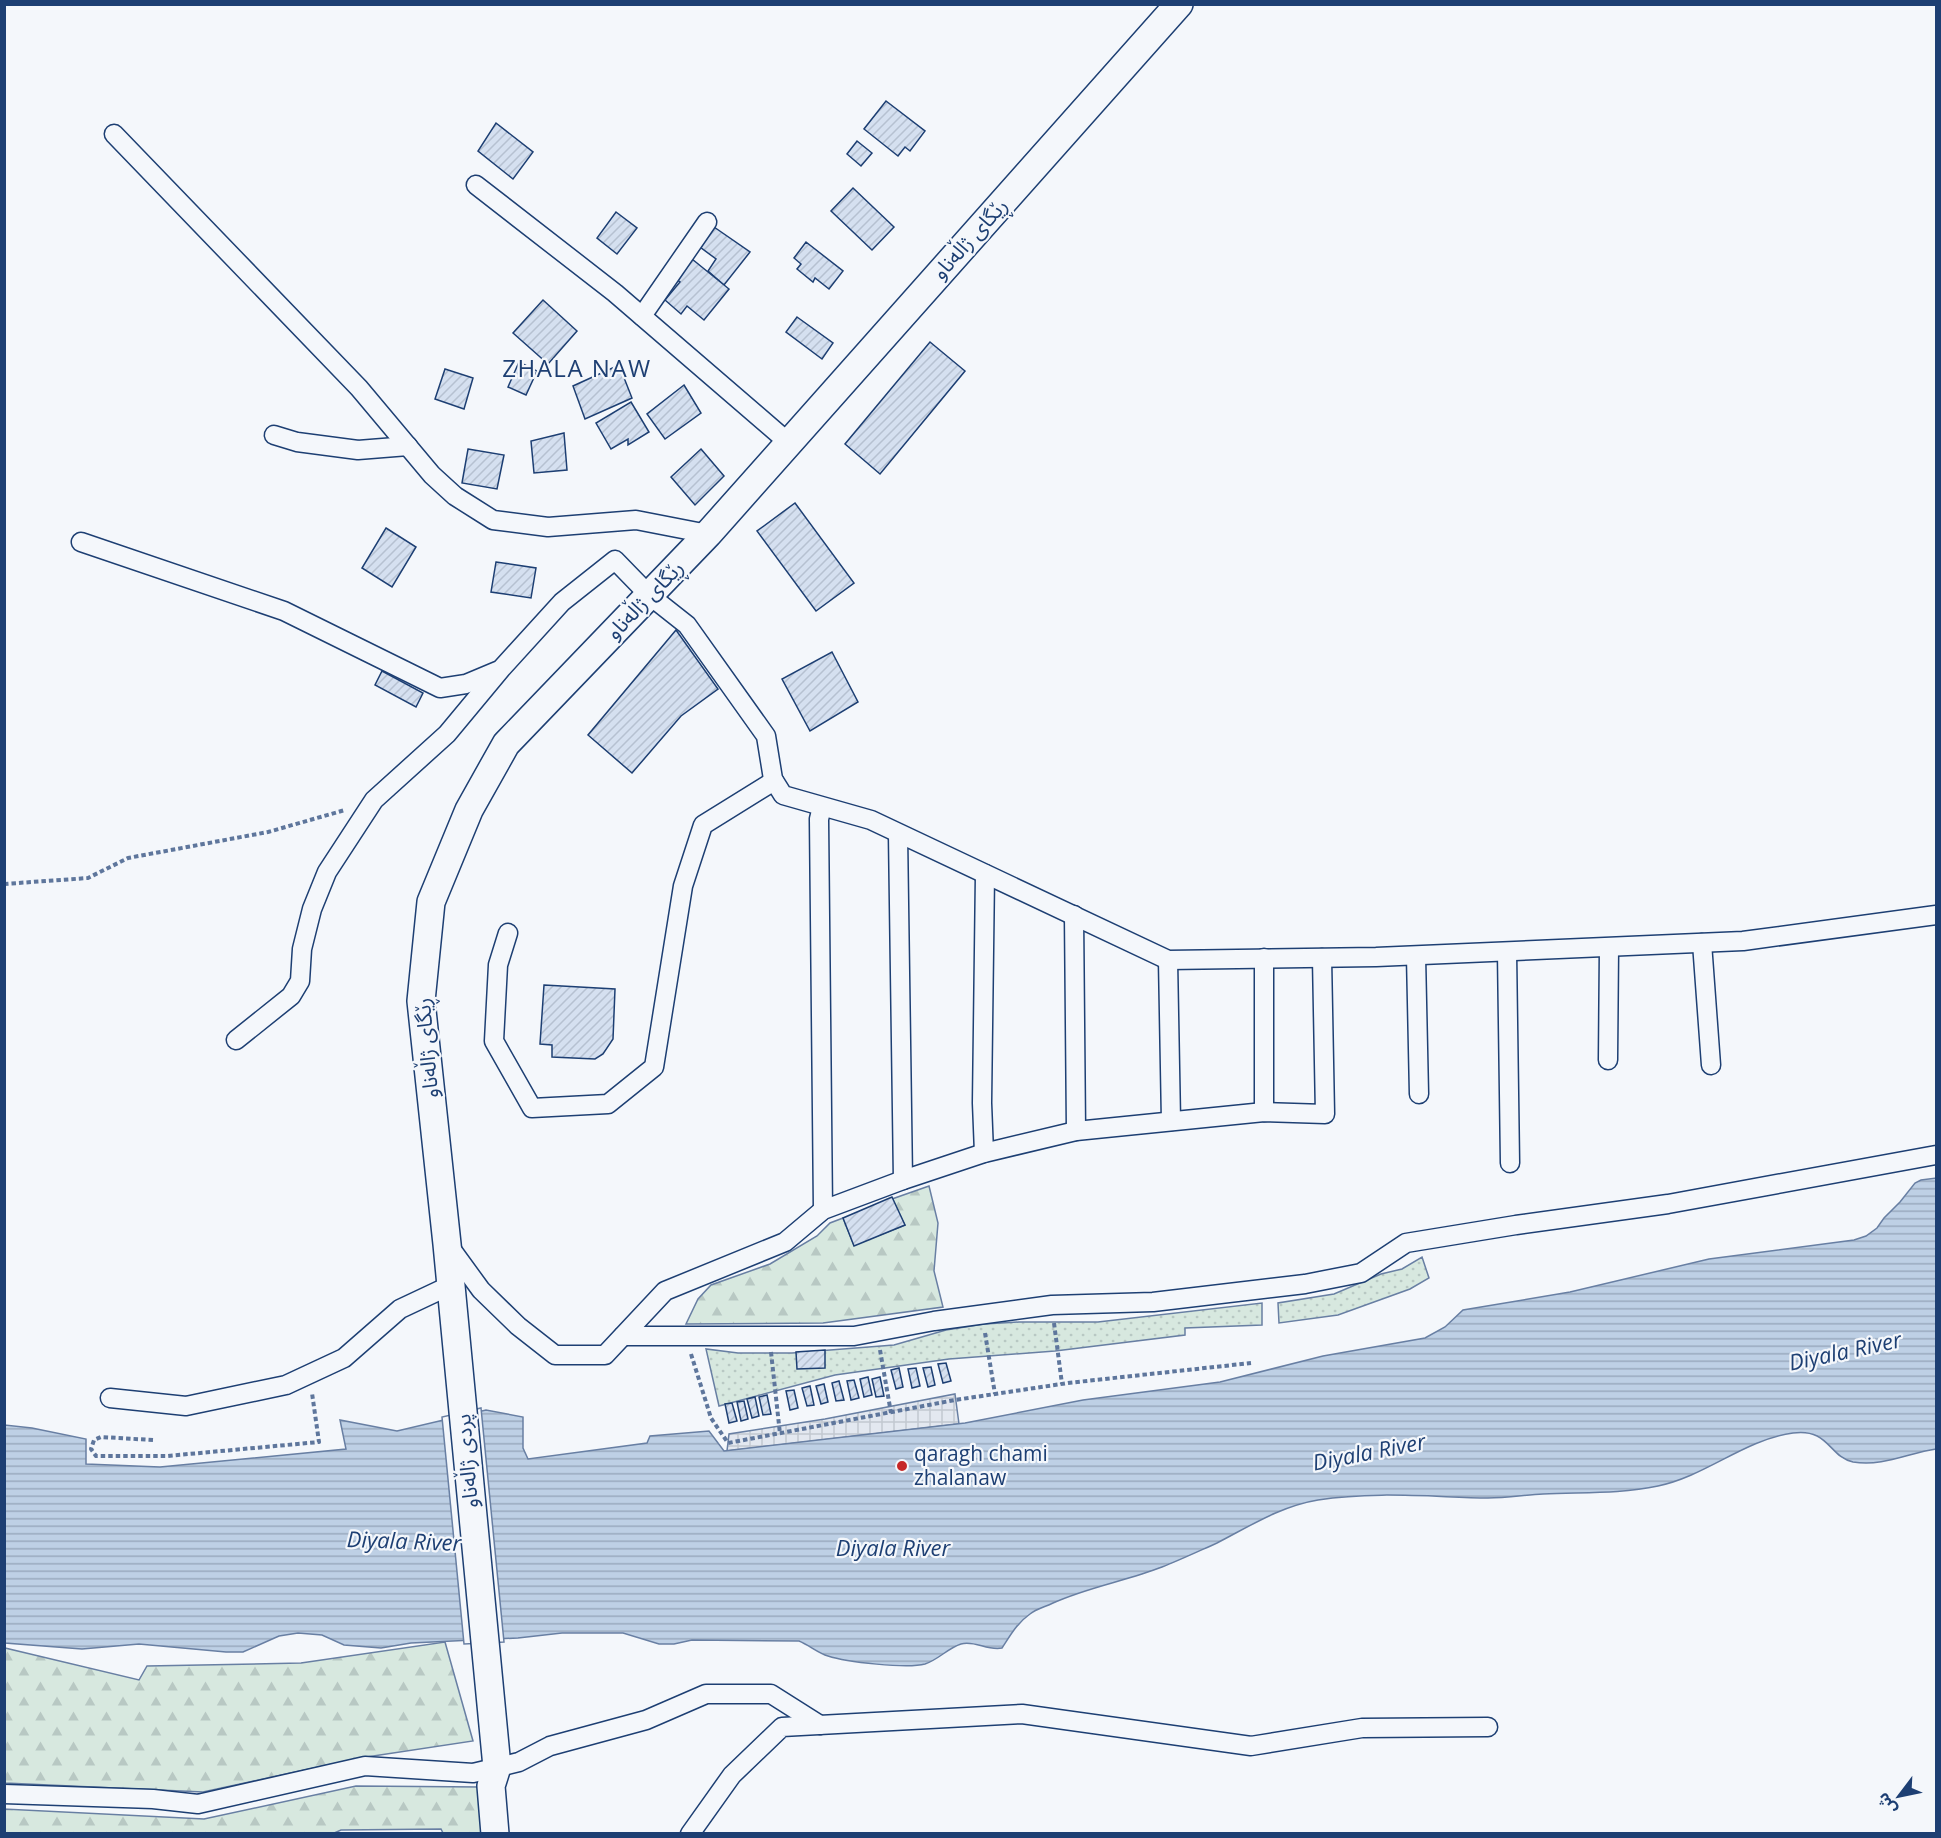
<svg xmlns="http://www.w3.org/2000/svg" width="1941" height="1838" viewBox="0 0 1941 1838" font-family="'Open Sans','Noto Sans Arabic',sans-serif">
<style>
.green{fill:url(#green-dots);stroke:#687fa3;stroke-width:1.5}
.forest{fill:url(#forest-firs);stroke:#687fa3;stroke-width:1.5}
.plaza{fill:url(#plaza-grid);stroke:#687fa3;stroke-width:1.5}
.water{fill:url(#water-rules);stroke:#687fa3;stroke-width:1.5}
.pier{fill:#f4f7fb;stroke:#687fa3;stroke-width:1.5}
.building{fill:url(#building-hatch);stroke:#1d3f73;stroke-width:1.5}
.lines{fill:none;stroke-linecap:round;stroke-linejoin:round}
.street-casing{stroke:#1d3f73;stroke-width:21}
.secondary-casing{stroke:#1d3f73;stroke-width:30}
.path{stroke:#5e769c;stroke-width:4;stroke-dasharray:4.5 3;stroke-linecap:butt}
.street{stroke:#f4f7fb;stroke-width:18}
.secondary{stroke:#f4f7fb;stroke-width:27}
.poi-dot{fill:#c62828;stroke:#f4f7fb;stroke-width:2}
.labels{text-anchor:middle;stroke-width:4.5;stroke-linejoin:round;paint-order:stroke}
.street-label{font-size:21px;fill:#1d3f73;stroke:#f4f7fb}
.poi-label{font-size:21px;fill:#1d3f73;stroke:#f4f7fb;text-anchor:start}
.water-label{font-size:22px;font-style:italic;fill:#1d3f73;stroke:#f4f7fb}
.quarter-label{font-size:24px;letter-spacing:1.5px;fill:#1d3f73;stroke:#f4f7fb}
</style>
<defs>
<pattern id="green-dots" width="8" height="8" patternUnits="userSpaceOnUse" patternTransform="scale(1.5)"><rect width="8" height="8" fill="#d7e8df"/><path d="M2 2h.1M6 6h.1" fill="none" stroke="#b8c8c3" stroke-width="1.8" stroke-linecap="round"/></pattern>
<pattern id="forest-firs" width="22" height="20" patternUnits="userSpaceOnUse" patternTransform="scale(1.5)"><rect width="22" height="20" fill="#d7e8df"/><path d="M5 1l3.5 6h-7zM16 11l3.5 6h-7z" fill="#b8c8c3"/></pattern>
<pattern id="plaza-grid" width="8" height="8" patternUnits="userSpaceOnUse" patternTransform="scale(1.5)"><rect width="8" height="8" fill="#e3e8f0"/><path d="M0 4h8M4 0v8" fill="none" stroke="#c2c8d1"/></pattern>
<pattern id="water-rules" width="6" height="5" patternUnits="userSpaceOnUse" patternTransform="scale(1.5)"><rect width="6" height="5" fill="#bed0e5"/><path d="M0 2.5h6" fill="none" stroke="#9aaabe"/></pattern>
<pattern id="building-hatch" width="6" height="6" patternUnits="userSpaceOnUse" patternTransform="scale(1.5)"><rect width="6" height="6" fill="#d5e0f0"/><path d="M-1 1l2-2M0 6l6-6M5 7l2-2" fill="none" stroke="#b6c1d1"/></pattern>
</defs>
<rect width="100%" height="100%" fill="#f4f7fb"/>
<!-- green -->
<g class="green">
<polygon points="1422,1257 1429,1278 1410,1289 1338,1315 1279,1323 1278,1303 1334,1294 1381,1274 1402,1269"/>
<polygon points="1262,1303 1262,1325 1185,1328 1185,1335 1055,1351 949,1359 835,1375 719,1406 706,1349 738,1353 792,1353 894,1345 946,1330 984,1324 1019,1322 1098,1322"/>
</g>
<!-- forest -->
<g class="forest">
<polygon points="929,1186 938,1223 934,1271 943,1307 823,1323 686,1324 698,1299 711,1285 770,1264 817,1236 830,1223 843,1218 854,1245 905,1225 892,1199"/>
<polygon points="445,1642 473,1741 360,1758 203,1792 5,1783 5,1648 139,1680 147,1666 301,1663"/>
<polygon points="356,1786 481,1787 485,1833 443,1833 441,1829 341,1830 332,1834 5,1833 4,1809 204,1819"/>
</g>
<!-- plaza -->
<polygon class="plaza" points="955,1394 959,1424 727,1451 729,1434 825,1419"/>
<!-- water -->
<path class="water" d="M 1936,1178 L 1936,1449 C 1908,1453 1883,1467 1853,1462 C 1829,1457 1829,1428 1793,1433 C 1744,1440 1706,1476 1658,1486 C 1620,1494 1582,1492 1543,1494 C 1525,1495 1506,1498 1488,1498 C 1432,1497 1374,1491 1318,1500 C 1281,1506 1250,1526 1217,1543 C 1199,1551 1180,1560 1162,1567 C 1126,1581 1088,1587 1053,1603 C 1045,1607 1036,1609 1030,1614 C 1017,1623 1010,1636 1002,1648 C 987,1651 975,1640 961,1644 C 948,1648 938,1660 925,1664 C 907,1669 846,1662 828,1656 C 818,1653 809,1645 799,1641 L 692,1640 L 674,1644 L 659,1644 L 623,1633 L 562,1633 L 518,1638 L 411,1643 L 381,1648 L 344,1645 L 322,1635 L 298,1633 L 279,1636 L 243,1652 L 226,1652 L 139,1644 L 82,1649 L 5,1643 L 5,1425 L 32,1428 L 86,1439 L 86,1464 L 160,1467 L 346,1449 L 340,1420 L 397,1431 L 486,1410 L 523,1417 L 523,1448 L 528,1459 L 647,1443 L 650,1436 L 709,1431 L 724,1451 L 965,1423 L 1083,1400 L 1220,1382 L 1323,1356 L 1425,1338 L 1445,1327 L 1463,1310 L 1570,1292 L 1709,1259 L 1854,1240 L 1866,1236 L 1877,1228 L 1884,1218 L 1900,1202 L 1915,1183 L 1921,1180 Z"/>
<!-- pier -->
<polygon class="pier" points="481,1408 504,1642 464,1644 442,1417"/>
<!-- building -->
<g class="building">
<polygon points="886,101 925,131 910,151 905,147 898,156 864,129"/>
<polygon points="496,123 533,152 513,179 478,151"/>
<polygon points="857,141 872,153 861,166 847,154"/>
<polygon points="853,188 894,227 872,250 831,211"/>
<polygon points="616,212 637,228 617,254 597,238"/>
<polygon points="714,227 750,252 724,285 708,271 716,259 700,247"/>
<polygon points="806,242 843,271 829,289 815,278 813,282 797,269 801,264 794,258"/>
<polygon points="692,259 729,289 704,320 687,306 681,314 665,300 680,282 676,279"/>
<polygon points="543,300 577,331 548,364 513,333"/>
<polygon points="797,317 833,343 822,359 786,332"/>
<polygon points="930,342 965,371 880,474 845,444"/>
<polygon points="519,362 537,371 526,395 508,387"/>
<polygon points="619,365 632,398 585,419 573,386"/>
<polygon points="445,369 473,378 464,409 435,399"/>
<polygon points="684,385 701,413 665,439 647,414"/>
<polygon points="631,402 649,432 628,445 628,439 611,449 596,423"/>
<polygon points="564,433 567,470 534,473 531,441"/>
<polygon points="468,449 504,455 497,489 462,483"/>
<polygon points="701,449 724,476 695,505 671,477"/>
<polygon points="795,503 854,583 816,611 757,531"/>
<polygon points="386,528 416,547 392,587 362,568"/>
<polygon points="496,562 536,568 531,598 491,592"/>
<polygon points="676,630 718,689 681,716 632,773 588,735"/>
<polygon points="832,652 858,702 810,731 782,679"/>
<polygon points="382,671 423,693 416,707 375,685"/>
<polygon points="544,985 615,989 613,1039 603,1054 595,1059 552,1057 552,1045 540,1044"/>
<polygon points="892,1197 905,1225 854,1246 843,1218"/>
<polygon points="825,1350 825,1368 797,1369 796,1352"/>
<polygon points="946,1363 951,1381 943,1383 938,1364"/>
<polygon points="931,1367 935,1385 928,1387 923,1368"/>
<polygon points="899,1368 903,1387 896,1389 891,1370"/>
<polygon points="916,1368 920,1386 912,1388 908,1369"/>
<polygon points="868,1377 872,1395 864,1397 860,1379"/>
<polygon points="880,1377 884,1396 876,1397 872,1379"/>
<polygon points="854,1380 859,1398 851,1400 847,1381"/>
<polygon points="839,1381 844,1400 836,1401 832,1383"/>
<polygon points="824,1384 828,1402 821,1404 816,1386"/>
<polygon points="810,1386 814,1405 807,1406 802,1388"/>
<polygon points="794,1390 798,1408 790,1410 786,1391"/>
<polygon points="767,1395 771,1414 763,1415 759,1397"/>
<polygon points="755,1397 759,1416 752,1418 747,1399"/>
<polygon points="744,1401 748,1419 741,1421 737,1402"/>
<polygon points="732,1403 737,1421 729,1423 725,1404"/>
</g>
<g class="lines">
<!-- street casing -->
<g class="street-casing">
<g id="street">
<polyline points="114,134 359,388 432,475 455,496 493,520 548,527 636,520 708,534"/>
<polyline points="476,185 615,293 789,443"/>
<polyline points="642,316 707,222"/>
<polyline points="274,435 297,442 358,450 408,446"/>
<polyline points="81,542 284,611 440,688 466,684 497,671"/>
<polyline points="822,807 819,819 823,1210"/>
<polyline points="898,834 903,1180"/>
<polyline points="1074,915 1076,1131"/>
<polyline points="508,933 498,965 494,1041 532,1108 608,1104 654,1067 683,886 703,825 774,781"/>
<polyline points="1702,943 1711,1065"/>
<polyline points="1507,952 1510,1163"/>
<polyline points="1416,956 1419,1094"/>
<polyline points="1168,960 1171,1121"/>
<polyline points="236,1040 291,996 300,981 302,949 312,909 327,872 374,800 447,734 501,669 562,602 615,560 649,595 687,625 766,736 773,779 783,795 871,820 1168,960 1376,957 1743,941 1936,915"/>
<polyline points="1608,1060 1609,948"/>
<polyline points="1264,1112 1264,958"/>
<polyline points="984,1153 982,1103 985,874"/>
<polyline points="449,1246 481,1290 518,1326 555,1355 605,1355 665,1291 785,1242 823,1210 903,1180 984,1153 1076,1131 1264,1112 1325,1114 1322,958"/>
<polyline points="623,1336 854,1336 934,1321 1052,1305 1153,1302 1305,1284 1361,1273 1406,1243 1516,1225 1668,1204 1936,1155"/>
<polyline points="110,1398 186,1406 286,1385 344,1358 400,1309 451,1285"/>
<polyline points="4,1794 153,1799 198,1804 365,1766 473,1773 519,1762 550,1746 646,1720 706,1694 771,1694 820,1725"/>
<polyline points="690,1834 732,1775 782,1727 1022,1714 1251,1746 1362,1728 1488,1727"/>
</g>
</g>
<!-- secondary casing -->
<g class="secondary-casing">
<polyline id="secondary" points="495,1834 491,1786 497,1767 447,1244 421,1001 431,902 469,810 506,744 708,534 1179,4"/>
</g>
<!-- path -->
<g class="path">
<polyline points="4,884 88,878 128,858 268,832 345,810"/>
<polyline points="1054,1323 1062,1384"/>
<polyline points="985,1333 995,1394"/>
<polyline points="880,1350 891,1413"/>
<polyline points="771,1352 780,1434"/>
<polyline points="691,1354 711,1418 728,1443 955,1400 1068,1383 1251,1363"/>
<polyline points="153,1440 101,1437 94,1440 91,1449 96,1456 167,1456 319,1442 312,1393"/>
</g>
<!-- street -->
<use href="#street" class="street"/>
<!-- secondary -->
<use href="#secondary" class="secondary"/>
</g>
<!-- markers -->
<circle class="poi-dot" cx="902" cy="1466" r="6"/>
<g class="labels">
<!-- street labels -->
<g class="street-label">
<text transform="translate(970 239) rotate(-48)" y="7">ڕێگای ژاڵەناو</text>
<text transform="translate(645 600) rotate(-46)" y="7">ڕێگای ژاڵەناو</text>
<text transform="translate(427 1048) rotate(-95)" y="7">ڕێگای ژاڵەناو</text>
<text transform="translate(467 1461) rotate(-95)" y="7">پردی ژاڵەناو</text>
</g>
<!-- poi labels -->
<g class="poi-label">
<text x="914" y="1461">qaragh chami<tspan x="914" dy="24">zhalanaw</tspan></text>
</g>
<!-- water labels -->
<g class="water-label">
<text transform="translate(1845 1351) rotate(-12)" y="8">Diyala River</text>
<text transform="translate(1369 1452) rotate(-11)" y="8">Diyala River</text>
<text transform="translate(404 1541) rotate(2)" y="8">Diyala River</text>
<text x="893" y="1556">Diyala River</text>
</g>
<!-- quarter labels -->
<g class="quarter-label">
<text x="577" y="377">ZHALA NAW</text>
</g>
</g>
<!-- border -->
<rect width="1941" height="1838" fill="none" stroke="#1d3f73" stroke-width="12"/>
<!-- north arrow -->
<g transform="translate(1899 1796) rotate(238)" stroke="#f4f7fb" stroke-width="4.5" paint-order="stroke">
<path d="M0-4.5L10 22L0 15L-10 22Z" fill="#1d3f73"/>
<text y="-9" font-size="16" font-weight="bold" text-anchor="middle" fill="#1d3f73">ش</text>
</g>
</svg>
